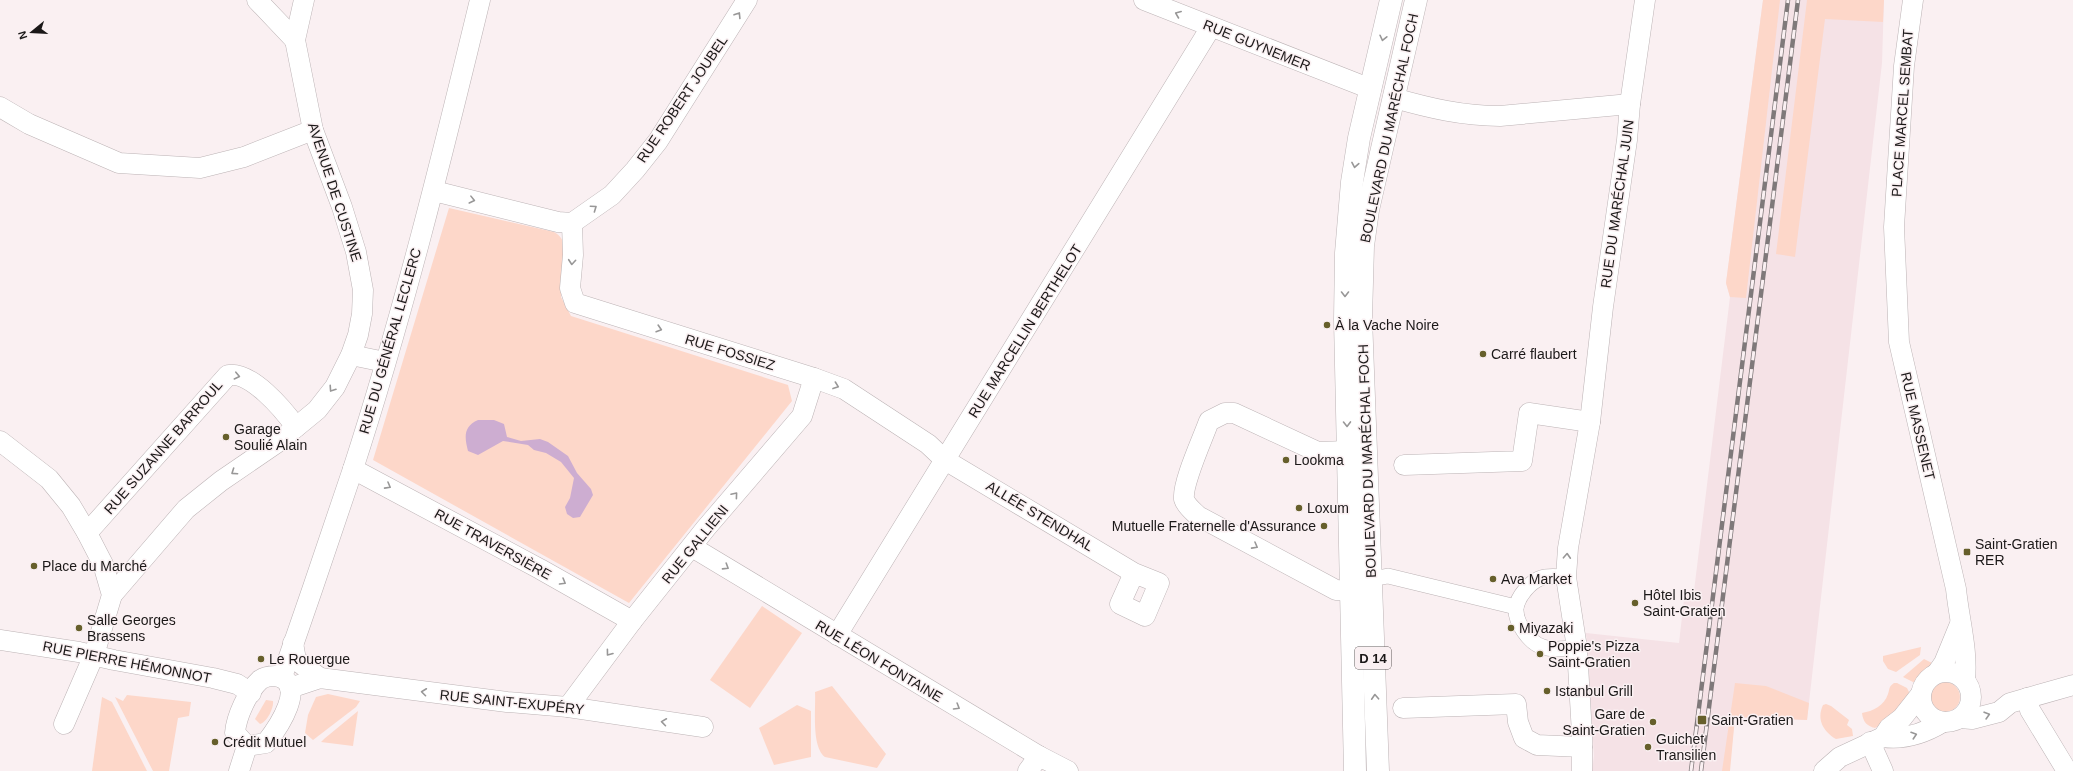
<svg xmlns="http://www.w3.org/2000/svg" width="2073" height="771" viewBox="0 0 2073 771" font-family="Helvetica,sans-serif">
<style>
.built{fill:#f5e2e6}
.green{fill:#fdd7c9}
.water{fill:#cdadd1}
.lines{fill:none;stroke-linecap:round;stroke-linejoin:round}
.pedestrian-casing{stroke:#bcb3b5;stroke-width:16}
.minor-casing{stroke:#bcb3b5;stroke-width:21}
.primary-casing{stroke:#bcb3b5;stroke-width:23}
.pedestrian{stroke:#fff;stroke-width:15}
.minor{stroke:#fff;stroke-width:20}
.primary{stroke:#fff;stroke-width:22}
.rail-casing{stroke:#7f797a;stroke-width:4.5}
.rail{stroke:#faf0f2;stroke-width:3;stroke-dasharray:9;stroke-linecap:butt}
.oneway{stroke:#989797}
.poi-dot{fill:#665f2b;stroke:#faf0f2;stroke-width:1.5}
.labels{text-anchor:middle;stroke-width:3;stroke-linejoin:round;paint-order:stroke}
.shield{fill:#faf0f2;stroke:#5e5959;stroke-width:1}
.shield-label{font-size:13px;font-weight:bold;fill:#1b1818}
.street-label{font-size:14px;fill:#1b1818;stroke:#faf0f2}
.poi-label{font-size:14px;fill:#1b1818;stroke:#faf0f2;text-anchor:start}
</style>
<rect width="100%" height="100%" fill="#faf0f2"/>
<!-- built -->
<polygon class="built" points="1763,0 1884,0 1882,63 1807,720 1735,717 1729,771 1592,771 1594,756 1586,633 1679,643 1685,590 1694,591 1730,297 1726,283"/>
<!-- green -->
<g class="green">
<polygon points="1763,0 1780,0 1746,298 1730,297 1726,283"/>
<polygon points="1807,0 1884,0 1883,22 1825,19 1795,257 1776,254"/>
<path d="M 449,208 L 554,232 C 561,236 563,240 565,248 L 561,297 L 571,316 L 788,385 L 792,401 L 629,603 L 373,460 Z"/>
<polygon points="762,606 802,633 750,708 710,680"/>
<polygon points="1921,647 1920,655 1896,672 1888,669 1883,661 1883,656"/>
<polygon points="1924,659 1932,663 1919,681 1913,682 1903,677"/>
<circle cx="1945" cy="697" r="15"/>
<polygon points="1735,683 1766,686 1809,703 1807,720 1735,717 1730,771 1722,771"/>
<path d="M 1894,683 L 1897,683 L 1907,688 L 1910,694 C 1900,708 1890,720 1875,728 C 1867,726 1863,722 1862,713 C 1873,711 1884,706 1888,694 C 1890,689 1888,687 1894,683 Z"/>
<path d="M 832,686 L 886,754 L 877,768 L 825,757 C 811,746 816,709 815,692 Z"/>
<polygon points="328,694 360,701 356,707 313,740 305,733 308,715 316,697"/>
<polygon points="127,695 191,702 189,716 178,718 169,771 153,771 115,697 123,701"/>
<polygon points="102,697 112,702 147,771 92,771"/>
<path d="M 266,700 L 273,701 C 274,708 267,722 260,724 L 255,719 Z"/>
<path d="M 1826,704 L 1831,706 L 1849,720 L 1847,725 L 1852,729 L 1853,736 L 1836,739 C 1824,732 1816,720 1823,705 Z"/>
<polygon points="797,705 811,711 811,757 774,765 759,728"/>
<polygon points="358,711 353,746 321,742 324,739"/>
</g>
<!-- water -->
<path class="water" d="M 478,420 L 494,420 L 504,424 L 507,437 L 521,441 L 540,439 L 548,442 L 568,456 L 577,473 L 591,489 L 593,495 L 580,517 L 573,518 L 567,514 L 565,507 L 570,498 L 574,478 L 561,462 L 546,453 L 534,450 L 528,445 L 503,441 L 478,455 L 468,451 C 464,436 464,426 478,420 Z"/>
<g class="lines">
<!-- pedestrian casing -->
<g class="pedestrian-casing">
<g id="pedestrian">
<path d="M 1566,577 C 1559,577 1548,575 1541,578 C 1530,582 1518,596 1516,608 C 1515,622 1529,643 1543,647 C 1553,651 1566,648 1577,648"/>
<polyline points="1372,579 1388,576 1516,607"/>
</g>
</g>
<!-- minor casing -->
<g class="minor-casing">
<g id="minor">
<polyline points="257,0 295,40"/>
<polyline points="1144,0 1371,89"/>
<path d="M 1913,0 L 1904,66 L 1894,227 L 1899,342 L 1956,589 C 1959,619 1968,650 1965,680"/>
<path d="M 1394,98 C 1429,108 1463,116 1500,116 L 1630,104 L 1627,140 L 1603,307 L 1590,422 L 1568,548 L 1566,577 L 1577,648 L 1582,734 L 1582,771"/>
<polyline points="1630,104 1645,0"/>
<polyline points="0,107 29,124 119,163 200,168 244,157 313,130"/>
<polyline points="434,191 558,222 572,223 612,195 635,170 658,141 747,0"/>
<polyline points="572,223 573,255 570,288 575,303 814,378 844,389 928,444 945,460 1134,573 1159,583 1145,616 1120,604 1134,573"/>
<polyline points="351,355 385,362"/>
<polyline points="0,441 49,479 71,506 87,533 103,564 112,595 94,655 64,724"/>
<path d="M 1348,451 L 1318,452 L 1234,413 L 1225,413 L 1209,421 C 1203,438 1182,483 1184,499 C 1186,506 1193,511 1198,516 L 1336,590 L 1350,591"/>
<polyline points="1404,465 1522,461 1529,413 1590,422"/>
<polyline points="353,469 540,569 632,621"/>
<path d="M 87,533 L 228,375 C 251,371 283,409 296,427"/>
<polyline points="692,547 1039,756 1068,771"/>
<polyline points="112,595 186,509 221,481 278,442 317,410 335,387 351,355 358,335 362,314 363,290 356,252 342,207 313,130 295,40 304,0"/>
<polyline points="837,635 1211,27"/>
<polyline points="0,640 79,652 114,660 213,678 237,684 251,693"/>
<polyline points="293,643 296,660 320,678"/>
<circle cx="1946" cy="697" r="25"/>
<polyline points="1937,673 1944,663 1960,624"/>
<path d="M 275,676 C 310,682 277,729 266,743 L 247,746 L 235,733 C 236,717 248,691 260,680 C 264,677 270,676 275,676 Z"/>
<path d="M 282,677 C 306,608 330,538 353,469 C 403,315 442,157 480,0"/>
<polyline points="290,688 320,678 507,702 568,707 703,727"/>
<polyline points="2027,698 2030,710 2067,771"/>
<polyline points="568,707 632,621 706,528 802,416 814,378"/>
<polyline points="1403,708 1516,704 1518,722 1524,738 1537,745 1582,747"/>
<polyline points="1960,718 1972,719 1999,712 2010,703 2073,685"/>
<path d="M 1883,737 C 1904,740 1925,733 1943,722"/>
<polyline points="1870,742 1883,771"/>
<polyline points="239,771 247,746"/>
<polyline points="1028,771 1039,756"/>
<polyline points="1824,771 1840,757 1883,737 1889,728 1902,718 1921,694"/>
</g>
</g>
<!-- primary casing -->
<g class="primary-casing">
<g id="primary">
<polyline points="1355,771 1345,320 1346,253 1352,182 1359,138 1391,0"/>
<polyline points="1378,771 1361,318 1363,246 1368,210 1416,0"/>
</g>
</g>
<!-- pedestrian -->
<use href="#pedestrian" class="pedestrian"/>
<!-- minor -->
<use href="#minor" class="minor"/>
<!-- primary -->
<use href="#primary" class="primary"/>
<!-- rail casing -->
<g class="rail-casing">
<g id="rail">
<polyline points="1691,771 1788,0"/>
<polyline points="1701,771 1798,0"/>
</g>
</g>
<!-- rail -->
<use href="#rail" class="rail"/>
</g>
<!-- one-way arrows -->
<defs><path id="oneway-chevron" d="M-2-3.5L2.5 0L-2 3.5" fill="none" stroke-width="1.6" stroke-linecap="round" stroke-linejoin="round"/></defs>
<g class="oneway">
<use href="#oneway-chevron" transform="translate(1178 14) rotate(-158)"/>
<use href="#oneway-chevron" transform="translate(738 15) rotate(-58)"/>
<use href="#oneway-chevron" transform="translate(1383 38) rotate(103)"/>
<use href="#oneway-chevron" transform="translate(1355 165) rotate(100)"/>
<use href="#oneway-chevron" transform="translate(472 200) rotate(14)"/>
<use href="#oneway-chevron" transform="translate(594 208) rotate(-35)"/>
<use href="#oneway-chevron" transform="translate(572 262) rotate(95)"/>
<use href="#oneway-chevron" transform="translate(1345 294) rotate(90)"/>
<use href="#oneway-chevron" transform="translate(659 329) rotate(17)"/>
<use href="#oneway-chevron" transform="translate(237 376) rotate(13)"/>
<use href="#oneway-chevron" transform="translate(836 386) rotate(20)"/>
<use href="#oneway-chevron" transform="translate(332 389) rotate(124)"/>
<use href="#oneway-chevron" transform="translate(1347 424) rotate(89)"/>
<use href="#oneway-chevron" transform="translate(234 472) rotate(146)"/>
<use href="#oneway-chevron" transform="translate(388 486) rotate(29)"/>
<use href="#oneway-chevron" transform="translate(735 495) rotate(-50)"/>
<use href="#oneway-chevron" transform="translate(1255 546) rotate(29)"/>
<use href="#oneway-chevron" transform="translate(1567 556) rotate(-87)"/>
<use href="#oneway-chevron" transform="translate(726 567) rotate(32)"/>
<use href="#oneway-chevron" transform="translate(563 582) rotate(30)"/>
<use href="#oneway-chevron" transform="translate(609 653) rotate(127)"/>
<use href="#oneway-chevron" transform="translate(424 692) rotate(-173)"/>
<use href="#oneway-chevron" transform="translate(1375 697) rotate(-93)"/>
<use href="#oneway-chevron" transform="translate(957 707) rotate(31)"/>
<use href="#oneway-chevron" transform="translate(1987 715) rotate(-16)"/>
<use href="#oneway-chevron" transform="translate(664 722) rotate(-172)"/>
<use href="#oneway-chevron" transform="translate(1914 735) rotate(-18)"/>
</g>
<!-- markers -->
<g class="poi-dot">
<circle cx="1327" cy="325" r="4"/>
<circle cx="1483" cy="354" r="4"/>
<circle cx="226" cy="437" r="4"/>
<circle cx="1286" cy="460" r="4"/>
<circle cx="1299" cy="508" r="4"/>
<circle cx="1324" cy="526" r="4"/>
<rect x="1963" y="548" width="8" height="8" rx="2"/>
<circle cx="34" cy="566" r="4"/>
<circle cx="1493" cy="579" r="4"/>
<circle cx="1635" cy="603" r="4"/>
<circle cx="79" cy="628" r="4"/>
<circle cx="1511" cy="628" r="4"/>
<circle cx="1540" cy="654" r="4"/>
<circle cx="261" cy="659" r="4"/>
<circle cx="1547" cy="691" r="4"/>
<rect x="1697" y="715" width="10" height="10" rx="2"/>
<circle cx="1653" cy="722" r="4"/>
<circle cx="215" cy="742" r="4"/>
<circle cx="1648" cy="747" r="4"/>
</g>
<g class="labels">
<!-- shield labels -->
<rect class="shield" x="1355" y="647" width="36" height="22" rx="3"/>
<g class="shield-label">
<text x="1373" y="663">D 14</text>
</g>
<!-- street labels -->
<g class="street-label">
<text transform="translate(1257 45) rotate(22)" y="5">RUE GUYNEMER</text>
<text transform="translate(682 99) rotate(-56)" y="5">RUE ROBERT JOUBEL</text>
<text transform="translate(1902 113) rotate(-86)" y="5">PLACE MARCEL SEMBAT</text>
<text transform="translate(1389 128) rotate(-78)" y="5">BOULEVARD DU MARÉCHAL FOCH</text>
<text transform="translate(335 192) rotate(72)" y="5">AVENUE DE CUSTINE</text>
<text transform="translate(1617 204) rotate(-82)" y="5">RUE DU MARÉCHAL JUIN</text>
<text transform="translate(1025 331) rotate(-58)" y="5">RUE MARCELLIN BERTHELOT</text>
<text transform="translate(390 341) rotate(-74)" y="5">RUE DU GÉNÉRAL LECLERC</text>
<text transform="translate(730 352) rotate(17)" y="5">RUE FOSSIEZ</text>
<text transform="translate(1918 426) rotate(77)" y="5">RUE MASSENET</text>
<text transform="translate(163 447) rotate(-49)" y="5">RUE SUZANNE BARROUL</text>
<text transform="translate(1367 461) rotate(-92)" y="5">BOULEVARD DU MARÉCHAL FOCH</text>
<text transform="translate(1040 516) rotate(31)" y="5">ALLÉE STENDHAL</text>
<text transform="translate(493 544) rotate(29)" y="5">RUE TRAVERSIÈRE</text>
<text transform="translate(695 544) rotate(-51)" y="5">RUE GALLIENI</text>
<text transform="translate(879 661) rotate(31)" y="5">RUE LÉON FONTAINE</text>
<text transform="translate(127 662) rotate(11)" y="5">RUE PIERRE HÉMONNOT</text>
<text transform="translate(512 702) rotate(6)" y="5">RUE SAINT-EXUPÉRY</text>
</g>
<!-- poi labels -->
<g class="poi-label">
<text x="1335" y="330">À la Vache Noire</text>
<text x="1491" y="359">Carré flaubert</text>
<text x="234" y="434">Garage<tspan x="234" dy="16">Soulié Alain</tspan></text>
<text x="1294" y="465">Lookma</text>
<text x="1307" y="513">Loxum</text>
<text x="1316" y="531" text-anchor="end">Mutuelle Fraternelle d'Assurance</text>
<text x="1975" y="549">Saint-Gratien<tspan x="1975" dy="16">RER</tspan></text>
<text x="42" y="571">Place du Marché</text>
<text x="1501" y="584">Ava Market</text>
<text x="1643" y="600">Hôtel Ibis<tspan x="1643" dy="16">Saint-Gratien</tspan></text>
<text x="87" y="625">Salle Georges<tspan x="87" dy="16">Brassens</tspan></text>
<text x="1519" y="633">Miyazaki</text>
<text x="1548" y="651">Poppie's Pizza<tspan x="1548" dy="16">Saint-Gratien</tspan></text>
<text x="269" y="664">Le Rouergue</text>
<text x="1555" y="696">Istanbul Grill</text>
<text x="1645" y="719" text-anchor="end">Gare de<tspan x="1645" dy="16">Saint-Gratien</tspan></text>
<text x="1711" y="725">Saint-Gratien</text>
<text x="1656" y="744">Guichet<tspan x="1656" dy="16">Transilien</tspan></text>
<text x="223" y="747">Crédit Mutuel</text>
</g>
</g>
<!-- north arrow -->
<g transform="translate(32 32) rotate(252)" stroke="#faf0f2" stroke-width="3" paint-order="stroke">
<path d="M0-3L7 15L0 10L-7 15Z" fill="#1b1818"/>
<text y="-6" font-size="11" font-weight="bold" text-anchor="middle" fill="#1b1818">N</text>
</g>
</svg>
